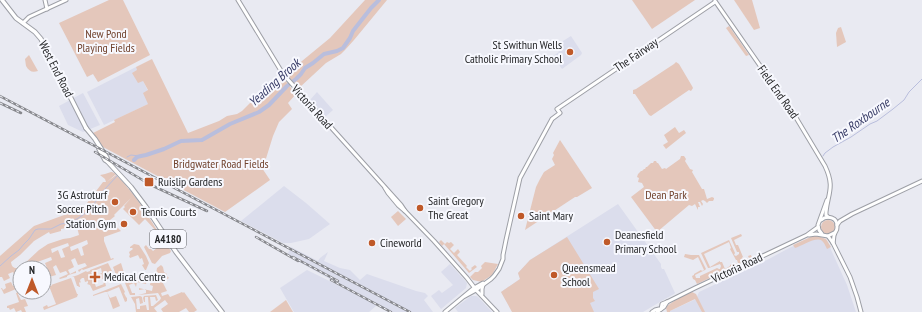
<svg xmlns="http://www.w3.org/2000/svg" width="922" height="312" viewBox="0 0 922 312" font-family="'PT Sans Narrow',sans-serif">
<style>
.built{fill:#dbddec}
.green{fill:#e4c7bb;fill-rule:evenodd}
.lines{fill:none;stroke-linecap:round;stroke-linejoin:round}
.stream{stroke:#b9bedd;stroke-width:1}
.river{stroke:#b9bedd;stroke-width:4}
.secondary-casing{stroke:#9d9fa6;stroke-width:5}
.primary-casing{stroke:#9d9fa6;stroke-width:5.5}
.secondary{stroke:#fff;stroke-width:3}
.primary{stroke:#fff;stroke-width:3.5}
.rail-casing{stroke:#87888d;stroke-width:2.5}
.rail{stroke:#f7f8fe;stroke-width:1;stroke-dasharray:3;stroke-linecap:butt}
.poi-dot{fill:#bf5929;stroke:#f7f8fe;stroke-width:1.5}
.labels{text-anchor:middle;stroke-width:4;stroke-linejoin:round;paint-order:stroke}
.shield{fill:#f7f8fe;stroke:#636468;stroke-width:1}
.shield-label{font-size:11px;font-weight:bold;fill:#242527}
.park-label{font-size:12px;fill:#72432e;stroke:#f7f8fe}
.poi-label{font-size:12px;fill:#242527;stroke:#f7f8fe;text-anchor:start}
.street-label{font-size:12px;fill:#242527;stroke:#f7f8fe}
.water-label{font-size:13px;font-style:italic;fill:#373b66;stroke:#f7f8fe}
</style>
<rect width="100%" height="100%" fill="#e9eaf2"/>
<!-- built -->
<g class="built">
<polygon points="571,36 582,53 581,55 562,69 553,56 559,52 555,46"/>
<polygon points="136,67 148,91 148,104 104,125 87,92"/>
<polygon points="317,92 333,110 325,117 310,100"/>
<polygon points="83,93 100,125 83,132 68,125 59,106"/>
<polygon points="284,186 306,203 330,224 309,239 291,243 283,243 241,221"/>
<polygon points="618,204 661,264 661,267 662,269 664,269 675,293 674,294 665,299 643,312 513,312 501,292 520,279 518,273 530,260"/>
<polygon points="813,238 827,241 847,285 856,312 668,312 696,299 699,292 767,260 791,247"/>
<polygon points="291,247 318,261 320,258 328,252 324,261 340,268 350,270 360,280 367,274 416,291 425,293 428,296 424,300 433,312 389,312 377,305 369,312 294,312 280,288 307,270 358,295 287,255"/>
<polygon points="450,264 467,283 466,288 441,309 431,296 439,290 442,293 453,285 441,272"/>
<polygon points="471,296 476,296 478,297 492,312 458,312 455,308"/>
</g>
<!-- green -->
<g class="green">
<polygon points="109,0 123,0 150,55 98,82 93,74 87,77 59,23"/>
<polygon points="365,0 387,0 354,40 345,50 341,54 326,63 299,88 287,75 302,61 330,38"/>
<polygon points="632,0 695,0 652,29"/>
<polygon points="734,0 752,0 760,28 754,30"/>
<polygon points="729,26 749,55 746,56 726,28"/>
<polygon points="841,27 846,42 837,47 836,33 838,28"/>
<path d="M 29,55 L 38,71 C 32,73 29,71 26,66 L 25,59 Z"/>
<polygon points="152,59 188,133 219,121 227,116 237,114 242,111 250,103 259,99 283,78 296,94 288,103 292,109 279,122 273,136 264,165 262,168 270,180 225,212 103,147 93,133 115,122 114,120 148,104 143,93 148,90 143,81 138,83 132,73 137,70 136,67"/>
<polygon points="676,62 679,64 692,86 693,88 691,91 689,90 651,116 649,115 635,94 633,94 633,90 636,89 674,64"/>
<polygon points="675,127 679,133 684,130 686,133 666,149 663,145 668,142 664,135"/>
<polygon points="560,140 592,188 577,197 575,197 525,230 536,187 540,179 544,172 555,165 552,159 554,155 553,153"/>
<polygon points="681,156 684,156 686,159 685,161 690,169 693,170 692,172 702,189 704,189 707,199 712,197 714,198 714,199 713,201 709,201 707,203 705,201 703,200 701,201 703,204 702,206 700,202 698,202 700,207 698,207 698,210 695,204 692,206 689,205 657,232 631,197 644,187 642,183 638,182 639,178 637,177 638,174 641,171 642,171 644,169 645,169 646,167 647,167 651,163 653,163 654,161 656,161 657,163 658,163 662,169 665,168 666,169 680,159"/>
<path d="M 111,172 L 112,172 L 116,174 L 107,182 L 116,175 C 139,197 153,226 171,251 L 170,253 L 162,256 L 155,264 L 152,263 L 144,247 L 146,245 L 149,249 L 151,249 L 153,251 L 162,244 L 161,242 L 163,240 L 157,232 L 145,219 L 139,225 L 123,209 L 125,207 L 124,206 L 131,198 L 114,215 L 115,216 L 110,220 L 121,231 L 104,237 L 104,241 L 111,259 L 113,258 L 114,259 L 83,270 L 82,269 L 79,272 L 78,270 L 87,266 L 85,263 L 78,265 L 75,258 L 71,260 L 74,267 L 68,270 L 70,274 L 76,271 L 76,273 C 72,274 70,274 67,276 L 67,277 L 60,279 L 59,278 L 68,274 L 66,271 L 60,273 L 56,265 L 53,267 L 56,275 L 49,277 L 49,278 L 46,279 L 46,281 L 44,281 L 44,272 L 48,271 L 45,263 L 52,260 L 51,257 L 32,264 L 33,267 L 41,265 L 42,268 L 24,268 L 24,264 L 39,250 L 48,244 L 63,239 L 70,238 L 79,235 L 77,227 L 76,227 L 75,226 L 61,229 L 61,231 L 50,234 L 49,232 L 34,241 L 20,255 L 11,262 C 12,270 17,268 22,267 L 22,268 L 20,268 L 20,276 L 17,269 L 16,270 L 17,272 L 14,274 L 13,272 L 8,274 L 10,278 L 4,281 L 2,277 L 0,277 L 0,256 L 34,226 L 78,210 L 84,207 L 103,182 L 106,182 L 105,179 L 100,175 L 105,174 ZM 87,240 L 88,244 L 82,247 L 84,255 L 81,256 L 78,248 L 71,251 L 70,247 ZM 68,243 L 69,246 L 62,249 L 65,257 L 61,258 L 58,250 L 52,253 L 51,249 Z"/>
<polygon points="398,211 406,219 398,226 391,217"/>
<circle cx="828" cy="227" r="7"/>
<path d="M 741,234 L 742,236 L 734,240 L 736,245 L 738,245 L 743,257 L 742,257 L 744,260 L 749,258 L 748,256 L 751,255 L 752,258 L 697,284 L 695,280 L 693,279 L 692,276 L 694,275 L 694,274 L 701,270 L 702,271 L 704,270 L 698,257 L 693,260 L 684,257 L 685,254 L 691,255 L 699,255 L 706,269 L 705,270 L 695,275 L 696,278 L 700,278 L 700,276 L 717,268 L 719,269 L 720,269 L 721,266 L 720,264 L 709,268 L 708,268 L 701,253 L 729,240 L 735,253 L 734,255 L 736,256 L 739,254 L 739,252 L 737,252 L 731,238 ZM 729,242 L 731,248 L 730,249 L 736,260 L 737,260 L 738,263 L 733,265 L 732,264 L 730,265 L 730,266 L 725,269 L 722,262 L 720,262 L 720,261 L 710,267 L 704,254 Z"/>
<path d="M 815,235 L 826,239 L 831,247 L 827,249 C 825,245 824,242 821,240 C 815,237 801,246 795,248 L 793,245 Z"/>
<polygon points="567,237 599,289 593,292 593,298 595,301 590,303 594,312 512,312 501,292 520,279 518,273 530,260"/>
<polygon points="441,240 445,244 447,242 449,243 451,242 454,245 450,249 454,253 458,249 460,252 457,255 467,266 466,267 470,271 472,269 471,268 475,265 477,267 469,273 444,244 442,246 439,242"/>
<polygon points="134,244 139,245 146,256 149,263 146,270 145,270 142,265 144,264 142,258 140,259 138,255 130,258 129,256 130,255 129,252 133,249 132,248 130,248 130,247"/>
<polygon points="485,262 498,264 492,275 483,281 482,282 473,280 470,277 475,272 478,272 482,268 481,266"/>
<polygon points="108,263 114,275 100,280 97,275 102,273 101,268 91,272 96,287 104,284 103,283 105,282 106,286 93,291 90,285 87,284 88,283 88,281 85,282 84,278 82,278 80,280 81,283 80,282 79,283 80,287 79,287 78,286 77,286 74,277 72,277 78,275 86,271 87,272 90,271 90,270"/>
<polygon points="121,263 125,276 129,275 130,277 120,281 118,280 113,267"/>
<polygon points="161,265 163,267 164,272 167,274 167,276 169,278 167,279 166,281 163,280 156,274 157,268"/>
<polygon points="147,273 149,274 146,284 137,282 136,287 134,283 129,285 132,293 135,293 135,295 130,295 125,283 128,280"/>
<polygon points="152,275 163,283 167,291 161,293 162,296 168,294 170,297 182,292 183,293 184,292 197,310 194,312 189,312 186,308 179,312 163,312 161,309 168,304 165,300 154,308 157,312 136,312 135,304 131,297 140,296 142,297 143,303 140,304 139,298 136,299 137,309 140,309 140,306 146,305 147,310 149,310 148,297 145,297 145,302 144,302 143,298 144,296 156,295 158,300 156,301 155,297 150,297 151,306 153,306 160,300 161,298 158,293 138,295 146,293 146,289 139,290 139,288 152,291 153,286 150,285"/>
<polygon points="71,278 77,294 78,294 77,297 44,310 43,307 47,305 48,307 56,304 49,286 52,286 51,285"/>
<polygon points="18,281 20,281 20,288 16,289 4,294 1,288 2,288 3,290 6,288 5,284 11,282 13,286 17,285 17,282"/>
<polygon points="121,284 125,292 124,293 126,297 127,298 127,301 125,302 119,287 107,292 110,298 116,296 120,306 113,309 107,292 105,292 93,296 93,295"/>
<polygon points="20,291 20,292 23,292 18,294 21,300 25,299 28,306 24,307 26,312 22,312 21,310 16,312 14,308 10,310 9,308 7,308 7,306 19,302 16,293"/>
<polygon points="692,292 696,294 705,312 702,312 695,299 670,311 670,312 667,312 666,308 667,306 680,297"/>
<polygon points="286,300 293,312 270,312"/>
</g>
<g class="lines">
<!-- stream -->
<g class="stream">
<polyline points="823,156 825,153 833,147 851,137 870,124 877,121 893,109 904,100 909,92 922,79"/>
<polyline points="127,157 131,155 139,156"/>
<polyline points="0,266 11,256 19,250 24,244 29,239 35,230 38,229 51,229 61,224 72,222 83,215 91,208 104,190 117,176"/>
</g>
<!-- river -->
<polyline class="river" points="134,160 137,157 141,156 146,155 164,149 181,141 202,140 230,124 259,112 269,105 287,86 296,79 301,74 305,68 313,63 324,54 337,51 343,48 350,38 353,31 371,8 379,0"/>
<!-- secondary casing -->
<g class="secondary-casing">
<g id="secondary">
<polyline points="45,0 47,9"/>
<polyline points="238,0 283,74 401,205 405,211"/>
<path d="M 715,1 L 795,116 L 825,166 C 835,187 828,193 826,212 L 826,215 L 828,217"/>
<polyline points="23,23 29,17 66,0"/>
<polyline points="385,188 388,193 398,205 405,211 434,241 467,278 477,291 497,312"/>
<path d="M 821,220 C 827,215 838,217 837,227 C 837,231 836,230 835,233 C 833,236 834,240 833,243"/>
<polyline points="837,225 840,221 852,214 922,181"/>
<polyline points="822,234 819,230 818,225 827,200"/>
<polyline points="809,235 816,234 828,236 834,233"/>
<polyline points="828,236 833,243 850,277 857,297 861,312"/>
<polyline points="482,294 482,289 483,285"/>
<polyline points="465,296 476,290 491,279 494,276 499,269 503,259 503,255 506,240 520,178 552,119 560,113 557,109 715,2"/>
<polyline points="661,309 662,304 667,302 695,288 807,235 818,227"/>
<polyline points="445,312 474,288 483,283"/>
<polyline points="652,312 655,310 659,309"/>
<polyline points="657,312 664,307 667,302"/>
</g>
</g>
<!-- primary casing -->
<g class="primary-casing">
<g id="primary">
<polyline points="2,0 16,18 35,32 41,39 86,128"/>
<polyline points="86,128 95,139 107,158 107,161 131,187 146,207 176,252 222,312"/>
<polyline points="99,149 105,160 107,161"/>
</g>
</g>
<!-- secondary -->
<use href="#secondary" class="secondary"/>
<!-- primary -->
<use href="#primary" class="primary"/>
<!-- rail casing -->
<g class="rail-casing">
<g id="rail">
<polyline points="0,96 410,312"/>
<polyline points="0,103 21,113"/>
<polyline points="95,152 151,185 207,211"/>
<polyline points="256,237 298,261"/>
<polyline points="293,257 338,281"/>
<polyline points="331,280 391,312"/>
</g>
</g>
<!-- rail -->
<use href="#rail" class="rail"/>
</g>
<!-- markers -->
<g class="poi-dot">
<circle cx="570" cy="52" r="4"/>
<rect x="144" y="177" width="10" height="10" rx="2"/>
<circle cx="115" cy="202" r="4"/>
<circle cx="420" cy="208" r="4"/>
<circle cx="133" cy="212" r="4"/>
<circle cx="521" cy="216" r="4"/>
<circle cx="124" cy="224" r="4"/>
<circle cx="607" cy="242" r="4"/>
<circle cx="372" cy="243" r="4"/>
<circle cx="554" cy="275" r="4"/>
<path d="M93 271h4v4h4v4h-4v4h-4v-4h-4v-4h4z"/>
</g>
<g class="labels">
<!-- shield labels -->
<rect class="shield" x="150" y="230" width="36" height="18" rx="3"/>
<g class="shield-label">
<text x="168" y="243">A4180</text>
</g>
<!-- park labels -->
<g class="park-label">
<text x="106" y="38">New Pond<tspan x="106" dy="14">Playing Fields</tspan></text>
<text x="221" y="168">Bridgwater Road Fields</text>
<text x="666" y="199">Dean Park</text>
</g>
<!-- poi labels -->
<g class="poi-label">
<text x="562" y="49" text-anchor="end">St Swithun Wells<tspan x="562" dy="14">Catholic Primary School</tspan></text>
<text x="158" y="186">Ruislip Gardens</text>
<text x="107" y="199" text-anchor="end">3G Astroturf<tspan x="107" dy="14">Soccer Pitch</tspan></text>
<text x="428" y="205">Saint Gregory<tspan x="428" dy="14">The Great</tspan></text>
<text x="141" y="216">Tennis Courts</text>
<text x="529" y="220">Saint Mary</text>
<text x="116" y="228" text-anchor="end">Station Gym</text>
<text x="615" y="239">Deanesfield<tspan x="615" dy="14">Primary School</tspan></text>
<text x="380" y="247">Cineworld</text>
<text x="562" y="272">Queensmead<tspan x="562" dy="14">School</tspan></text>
<text x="104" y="281">Medical Centre</text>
</g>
<!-- street labels -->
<g class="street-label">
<text transform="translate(636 55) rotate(-34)" y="4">The Fairway</text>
<text transform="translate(56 69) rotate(63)" y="4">West End Road</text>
<text transform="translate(778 92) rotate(55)" y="4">Field End Road</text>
<text transform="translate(312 107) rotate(48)" y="4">Victoria Road</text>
<text transform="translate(737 268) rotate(-25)" y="4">Victoria Road</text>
</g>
<!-- water labels -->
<g class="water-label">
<text transform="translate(274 82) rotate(-42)" y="5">Yeading Brook</text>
<text transform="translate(860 120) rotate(-35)" y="5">The Roxbourne</text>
</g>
</g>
<!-- north arrow -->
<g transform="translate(32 280)"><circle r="19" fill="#f7f8fe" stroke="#a3a4a8"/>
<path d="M0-3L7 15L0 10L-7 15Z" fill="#bf5929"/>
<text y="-6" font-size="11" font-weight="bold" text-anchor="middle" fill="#242527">N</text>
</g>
</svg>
